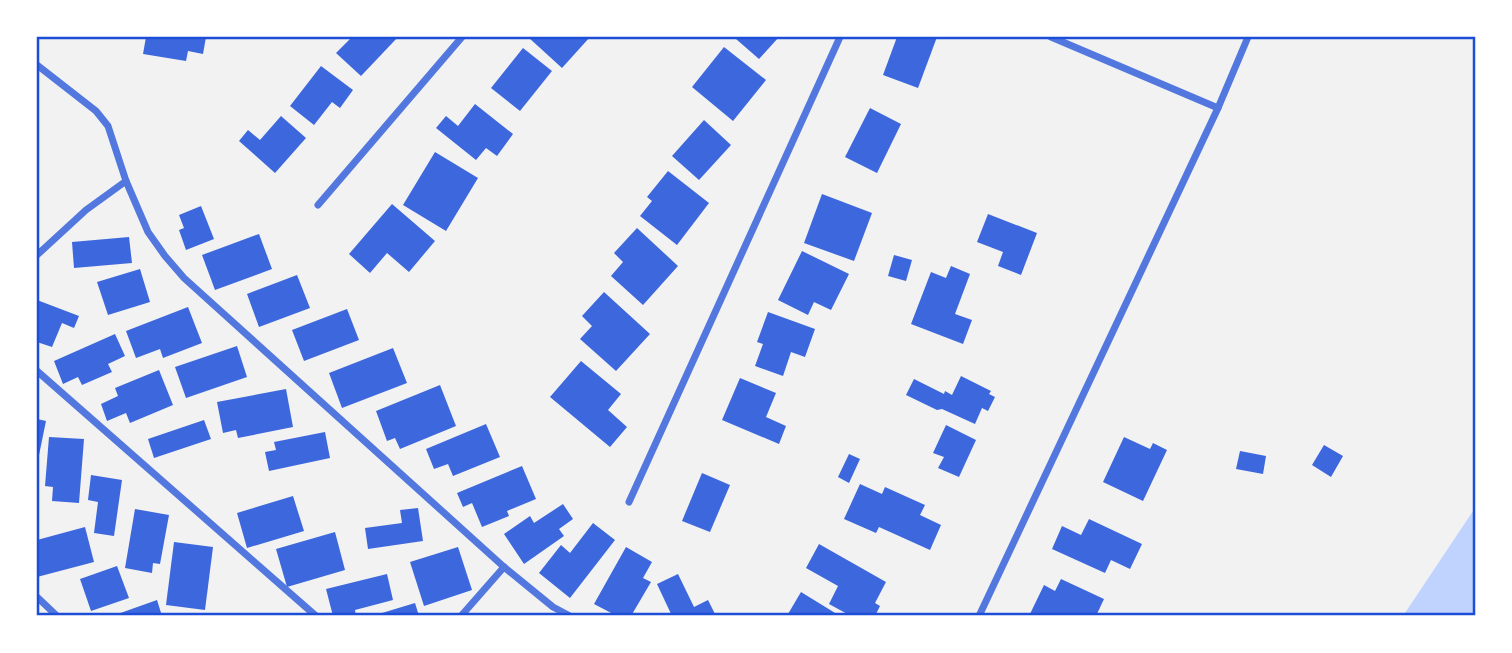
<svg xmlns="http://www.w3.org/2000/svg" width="1512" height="653" viewBox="0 0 1512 653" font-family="Commissioner,sans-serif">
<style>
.water{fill:#bfd3fe}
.building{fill:#3d67dc}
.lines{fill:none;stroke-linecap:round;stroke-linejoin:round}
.minor{stroke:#5277de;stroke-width:7}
.neatline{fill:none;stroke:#1d4ed8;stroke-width:2.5}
</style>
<rect width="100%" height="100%" fill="#f2f2f2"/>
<!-- water -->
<polygon class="water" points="1475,508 1475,616 1403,616"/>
<!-- building -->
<g class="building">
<polygon points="146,37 206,37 203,54 188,51 186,61 143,54"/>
<polygon points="352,37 398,37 361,76 336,53"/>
<polygon points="528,37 590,37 562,68"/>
<polygon points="738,37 779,37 759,59 736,39"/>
<polygon points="897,37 937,37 918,88 883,75"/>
<polygon points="724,47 766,80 733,121 692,87"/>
<polygon points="523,48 552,71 520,111 491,88"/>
<polygon points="321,66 353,90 340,108 332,102 314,125 290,106"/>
<polygon points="475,104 513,134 497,156 486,148 476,160 436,128 446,116 458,126"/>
<polygon points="870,108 901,124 877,173 845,157"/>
<polygon points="281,116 306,138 275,173 239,141 248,130 260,140"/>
<polygon points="704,120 731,145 699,180 672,156"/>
<polygon points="435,152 478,178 446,231 403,205"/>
<polygon points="668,171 709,203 677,245 640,216 652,201 647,197"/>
<polygon points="822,194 872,213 854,261 804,243"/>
<polygon points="392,204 435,241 409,272 387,253 370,273 349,254"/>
<polygon points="201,206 214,239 186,250 179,230 184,228 179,215"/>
<polygon points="988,214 1037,233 1021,275 998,266 1003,252 977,242"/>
<polygon points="637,228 678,266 643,305 611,276 623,262 614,253"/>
<polygon points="259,234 272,269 215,290 202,255"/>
<polygon points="129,237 132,263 74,268 72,242"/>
<polygon points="802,251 849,274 831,310 814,302 808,315 778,300"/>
<polygon points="894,255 912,260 906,281 888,276"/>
<polygon points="951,266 970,274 955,314 972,320 963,344 911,324 931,272 946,278"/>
<polygon points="140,269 150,302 108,315 97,282"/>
<polygon points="297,275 310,308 259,327 247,294"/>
<polygon points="604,292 650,334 616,371 580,339 592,326 582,316"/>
<polygon points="37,300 79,316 74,328 62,323 52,347 37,342"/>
<polygon points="188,307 202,343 163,358 160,349 136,358 126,331"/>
<polygon points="347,309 359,340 304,361 292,330"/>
<polygon points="768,312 815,329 805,357 791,352 783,376 755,366 763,344 757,342"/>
<polygon points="115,334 125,356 108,364 112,372 82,385 78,377 63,384 54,361"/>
<polygon points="237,346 247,377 186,398 175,367"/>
<polygon points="393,348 407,383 342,408 329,373"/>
<polygon points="581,361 621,394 608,410 627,427 610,447 550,397"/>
<polygon points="159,370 173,405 130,423 126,413 107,421 101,404 118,396 115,388"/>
<polygon points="961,376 991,391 989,394 995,397 988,411 982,408 975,424 942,409 937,410 906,395 914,379 944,394 945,391 952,395"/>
<polygon points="740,378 776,393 766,417 786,426 779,444 722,420"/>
<polygon points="440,385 456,426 400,449 395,438 387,441 376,411"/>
<polygon points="286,389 293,427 238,438 236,430 223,433 217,402"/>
<polygon points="37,419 46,421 38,460 37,459"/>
<polygon points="204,420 211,439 154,458 148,439"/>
<polygon points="486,424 500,457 453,476 448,464 434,469 426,449"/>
<polygon points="946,425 976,440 959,477 938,468 944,457 933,453"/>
<polygon points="325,432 330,458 269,471 265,452 276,450 274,442"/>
<polygon points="49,437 84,439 79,503 52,501 53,487 45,486"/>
<polygon points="1124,437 1150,449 1153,443 1167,450 1143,501 1103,482"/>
<polygon points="1324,445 1343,456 1331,477 1312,465"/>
<polygon points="1240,451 1266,456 1263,474 1236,469"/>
<polygon points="849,454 860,459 849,483 838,477"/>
<polygon points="522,466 536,499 507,511 509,516 482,527 472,503 463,507 457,493"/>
<polygon points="702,473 730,485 710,532 682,521"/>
<polygon points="91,475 122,480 114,536 94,533 98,502 88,500"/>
<polygon points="860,484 882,494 885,487 925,505 920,515 941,525 930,550 879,527 876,533 844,519"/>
<polygon points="293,496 304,531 247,548 237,513"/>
<polygon points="563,504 573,519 559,529 564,536 524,564 504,534 530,516 534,523"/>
<polygon points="418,508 423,541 368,549 365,528 402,523 400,510"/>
<polygon points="135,509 169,515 160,564 153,563 152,573 125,568"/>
<polygon points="1089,519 1142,544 1130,569 1111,560 1105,573 1052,549 1062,526 1081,535"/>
<polygon points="593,523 615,540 570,598 539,573 561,545 570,553"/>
<polygon points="85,527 94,562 37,577 37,540"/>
<polygon points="335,532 345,570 287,587 276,549"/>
<polygon points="174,542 213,547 205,610 166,605"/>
<polygon points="819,544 886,582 875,603 880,606 875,616 851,616 829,604 838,586 806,568"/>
<polygon points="458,547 472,590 424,606 410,562"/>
<polygon points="626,547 652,562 643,578 651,582 631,616 617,616 594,604"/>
<polygon points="117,566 129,598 91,611 80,579"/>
<polygon points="387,574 393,600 355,610 356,616 333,616 326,589"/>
<polygon points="678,574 694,607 708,600 716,616 672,616 657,584"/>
<polygon points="1061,579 1104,599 1096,616 1029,616 1044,585 1055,591"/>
<polygon points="801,592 840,616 791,616 788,614"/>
<polygon points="157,600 162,616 112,616"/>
<polygon points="415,603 419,616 372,616"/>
</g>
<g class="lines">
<!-- minor -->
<g class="minor">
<polyline points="1051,37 1218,108"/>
<polyline points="37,65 96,111 108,126 126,181 148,232 165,256 184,278 504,567 553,607 570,616"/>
<polyline points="318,205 462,37"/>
<polyline points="37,255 86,210 126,181"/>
<polyline points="37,371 316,616"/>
<polyline points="629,502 840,37"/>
<polyline points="37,597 57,616"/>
<polyline points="461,616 504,567"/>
<polyline points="979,616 1218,108 1248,37"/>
</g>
</g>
<!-- border -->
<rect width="1512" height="653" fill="none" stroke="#ffffff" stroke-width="77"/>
<rect x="38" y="38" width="1436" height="576" class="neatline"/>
</svg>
